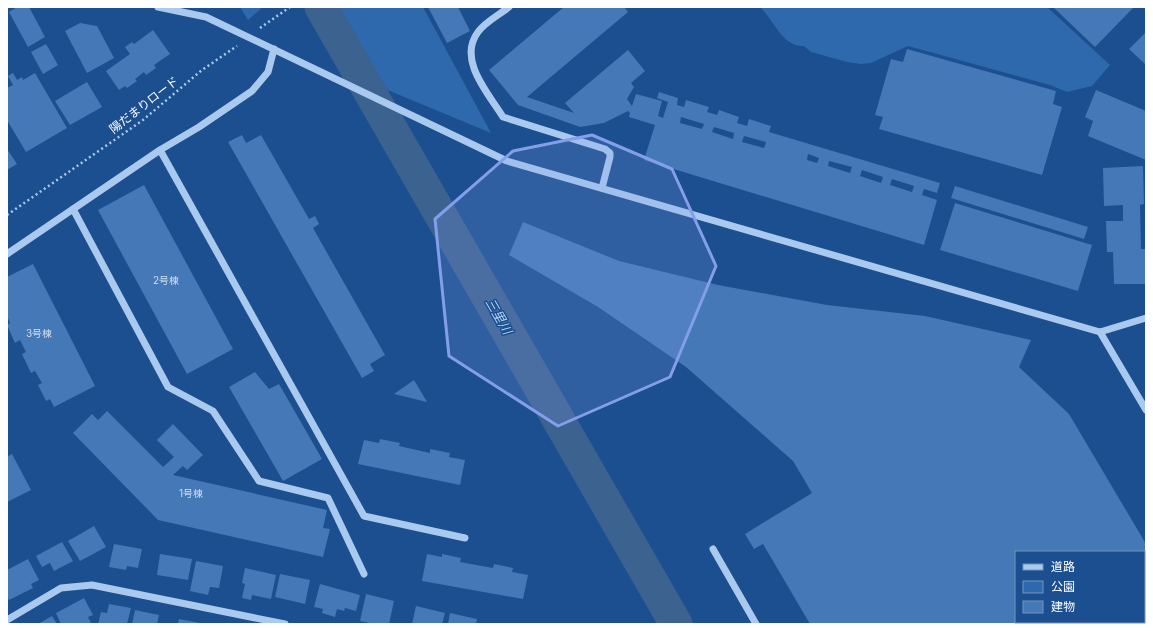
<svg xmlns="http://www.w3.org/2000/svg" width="1153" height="631" viewBox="0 0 1153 631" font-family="Inter,'Noto Sans JP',sans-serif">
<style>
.green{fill:#2e69ad}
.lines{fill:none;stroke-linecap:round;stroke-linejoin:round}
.river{stroke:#3c6290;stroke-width:33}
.building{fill:#4478b7;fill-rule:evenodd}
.path{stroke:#a9c9ee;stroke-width:2.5;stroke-dasharray:2 3;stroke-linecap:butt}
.minor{stroke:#a9c9ee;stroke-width:7}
.marked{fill:#839eea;fill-opacity:0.2;stroke:#839eea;stroke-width:3;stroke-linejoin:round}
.labels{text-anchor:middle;stroke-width:3;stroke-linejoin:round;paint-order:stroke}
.number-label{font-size:10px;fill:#d0dded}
.street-label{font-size:12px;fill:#fff;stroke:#1b4f8f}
.water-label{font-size:13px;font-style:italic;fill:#b5d3f5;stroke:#1b4f8f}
</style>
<rect width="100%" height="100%" fill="#1b4f8f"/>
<!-- green -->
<g class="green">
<polygon points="240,7 263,7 248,20"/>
<polygon points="328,7 423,7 491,133 373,84"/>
<path d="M 760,7 L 1047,7 L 1110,65 L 1092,86 L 1067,92 L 1050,85 L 908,46 L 871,63 L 861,64 L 847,62 L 811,52 L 804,46 C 782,47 774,20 760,7 Z"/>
</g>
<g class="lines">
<!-- river -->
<polyline class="river" points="321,7 676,624"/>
</g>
<!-- building -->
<g class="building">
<polygon points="17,7 29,7 45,37 28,47 9,12"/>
<polygon points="428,7 458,7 470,31 447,43"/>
<path d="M 564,7 L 626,7 L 625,8 L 628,12 L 527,97 L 574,113 L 565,103 L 628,50 L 645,71 L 631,83 L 634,87 L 627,99 L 632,106 L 636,94 L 662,101 L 658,116 L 663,118 L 668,102 L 657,98 L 659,92 L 678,98 L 677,105 L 684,107 L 686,100 L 709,107 L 707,112 L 717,115 L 719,110 L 739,117 L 737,123 L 747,126 L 749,119 L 771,126 L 769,132 L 940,183 L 937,193 L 924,189 L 922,195 L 937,200 L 924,245 L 644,160 L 655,125 L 629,117 L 630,113 L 628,111 L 604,123 L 580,127 L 518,105 L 489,70 ZM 681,117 L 704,124 L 702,129 L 680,123 ZM 714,127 L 734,133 L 733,139 L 712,132 ZM 744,136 L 766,142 L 764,148 L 742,142 ZM 808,154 L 819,158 L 817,163 L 807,160 ZM 829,161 L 852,167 L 850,173 L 828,166 ZM 862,170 L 883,177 L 881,183 L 860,176 ZM 892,179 L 914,186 L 912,192 L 890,185 Z"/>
<polygon points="1053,7 1134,7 1095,47"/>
<polygon points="80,23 97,26 114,58 87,73 65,31"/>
<polygon points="153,30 170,54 154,65 156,68 146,75 144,72 135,79 137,81 127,88 125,86 119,90 106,71 130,54 125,47 132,42 134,44"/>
<polygon points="1146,32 1146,65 1129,49"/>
<polygon points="46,44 58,65 43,74 31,52"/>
<polygon points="907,49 1056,91 1053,104 1062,107 1042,175 879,129 883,117 875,115 891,59 903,62"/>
<polygon points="13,73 17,80 22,77 23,80 35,73 67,128 26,152 7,120 7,88 13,85 8,76"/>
<polygon points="87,82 102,107 70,125 55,101"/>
<polygon points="1096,90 1146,111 1146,160 1088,136 1093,121 1085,117"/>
<polygon points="242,135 246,143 261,135 309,219 315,216 319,224 313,228 385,355 370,364 374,371 362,378 228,142"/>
<polygon points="7,149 17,164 7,170"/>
<polygon points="1143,166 1144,204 1140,205 1141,249 1146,249 1146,284 1114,284 1113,252 1107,252 1106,221 1123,221 1123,205 1104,206 1103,168"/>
<polygon points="144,185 233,349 187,374 98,210"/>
<polygon points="955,186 1088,227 1084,239 951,198"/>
<polygon points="955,203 1092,245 1078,291 940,250"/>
<path d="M 523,222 L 619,261 L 718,285 L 827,305 L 925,316 L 1031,340 L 1019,367 L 1069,414 L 1146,544 L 1146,624 L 810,624 L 763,544 L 754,549 L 745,534 L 812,493 L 793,461 L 686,367 L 598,307 L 509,255 ZM 1016,552 L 1144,552 L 1144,622 L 1016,622 Z"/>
<polygon points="33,264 95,386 54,407 50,399 46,401 38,385 42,383 35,371 31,373 22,354 26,352 20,340 15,343 7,325 10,323 7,316 7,277"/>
<polygon points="255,372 269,389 279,384 322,459 283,481 229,387"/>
<polygon points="414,380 427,402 394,394"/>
<polygon points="107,411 163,467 174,457 157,440 173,424 203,455 187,470 183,466 173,475 327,510 323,528 330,529 323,557 158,520 73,433 92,414 98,420"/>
<polygon points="380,439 400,443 399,446 430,453 430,449 450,453 449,457 465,460 460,485 358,464 364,440 379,443"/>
<polygon points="12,454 31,490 7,502 7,457"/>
<polygon points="94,526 106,547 80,561 68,541"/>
<polygon points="62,542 73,561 54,571 50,563 42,567 36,556"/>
<polygon points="114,544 142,549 138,568 127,566 126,570 109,567"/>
<polygon points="160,554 192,559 188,580 157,575"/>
<polygon points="427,554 442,557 442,554 461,558 460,562 493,568 494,564 513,568 512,572 528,575 523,599 422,581"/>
<polygon points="28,559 39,580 31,584 33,588 9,600 7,597 7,570"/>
<polygon points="196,561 223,566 219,588 210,587 208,595 190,591"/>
<polygon points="245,568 276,575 271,599 252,595 251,600 242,598 245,584 242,583"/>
<polygon points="280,574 310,580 305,604 275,597"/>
<polygon points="320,584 360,595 356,611 345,608 344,611 337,609 335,617 322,613 323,609 314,607"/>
<polygon points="366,594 394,601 389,624 374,624 360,621"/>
<polygon points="84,598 93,615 88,617 91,623 61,624 56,613"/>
<polygon points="109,604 131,608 127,624 98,624 101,612 107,613"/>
<polygon points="416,606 445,613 442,624 412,624"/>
<polygon points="135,610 159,615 157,624 132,624"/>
<polygon points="450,613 477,619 476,624 448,624"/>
<polygon points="52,616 57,624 38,624"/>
<polygon points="179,619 200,623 200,624 178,624"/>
</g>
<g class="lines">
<!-- path -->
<g class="path">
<polyline points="260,28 290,7"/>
<polyline points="7,215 143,120 202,70 237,46"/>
</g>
<!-- minor -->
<g class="minor">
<polyline points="158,7 206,17 507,161 1100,332 1146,318"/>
<path d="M 509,7 C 499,15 485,22 478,32 C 457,60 489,94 503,117 L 605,149 L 610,153 L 610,157 L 602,188"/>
<polyline points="160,150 364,516 465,538"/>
<polyline points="73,209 168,387 213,411 259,481 328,498 364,574"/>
<polyline points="7,254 160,150 199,127 252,91 268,72 274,49"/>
<polyline points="1100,332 1146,410"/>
<polyline points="713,549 756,624"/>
<polyline points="7,620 61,588 92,585 285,624"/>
</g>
</g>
<!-- marked area -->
<path class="marked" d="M 592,135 L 672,169 L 716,266 L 670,377 L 558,426 L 449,356 L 435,219 L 513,151 Z"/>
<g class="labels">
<!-- number labels -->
<g class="number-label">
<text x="166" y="284">2号棟</text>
<text x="39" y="337">3号棟</text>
<text x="191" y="497">1号棟</text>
</g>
<!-- street labels -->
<g class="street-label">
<text transform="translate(144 105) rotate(-38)" y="4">陽だまりロード</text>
</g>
<!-- water labels -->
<g class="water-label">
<text transform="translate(499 316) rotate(60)" y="5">三里川</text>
</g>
</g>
<!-- border -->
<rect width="1153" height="631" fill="none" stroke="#ffffff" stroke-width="16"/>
<!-- legend -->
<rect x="1015" y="551" width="130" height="72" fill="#1b4f8f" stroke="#7695bc"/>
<rect x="1023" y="564" width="20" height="6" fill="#a9c9ee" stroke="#7695bc"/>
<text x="1051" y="571" font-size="12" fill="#ffffff">道路</text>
<rect x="1023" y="581" width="20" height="12" fill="#2e69ad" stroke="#7695bc"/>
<text x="1051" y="591" font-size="12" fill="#ffffff">公園</text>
<rect x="1023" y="601" width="20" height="12" fill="#4478b7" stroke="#7695bc"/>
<text x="1051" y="611" font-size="12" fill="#ffffff">建物</text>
</svg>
